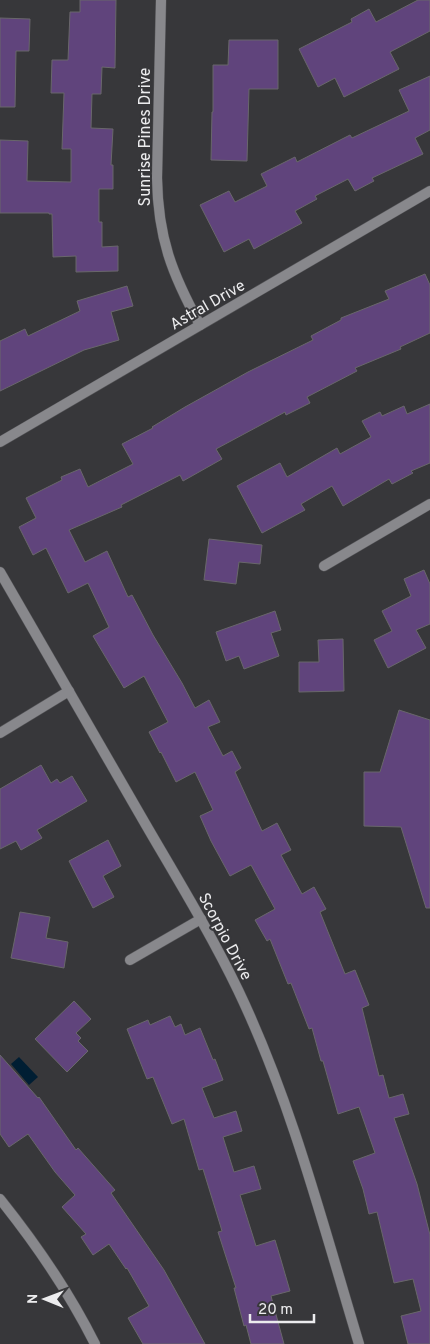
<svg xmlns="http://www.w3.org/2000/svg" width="430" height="1344" viewBox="0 0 430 1344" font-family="Overpass,sans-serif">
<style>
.water{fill:#001e33}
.building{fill:#60447c;stroke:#69676b}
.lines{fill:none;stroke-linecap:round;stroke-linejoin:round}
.minor-casing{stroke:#545457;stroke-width:11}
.minor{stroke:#88888c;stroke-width:10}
.labels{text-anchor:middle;stroke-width:4;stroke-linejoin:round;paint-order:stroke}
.street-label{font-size:16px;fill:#ececee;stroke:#37373a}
</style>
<rect width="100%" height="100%" fill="#37373a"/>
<!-- water -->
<polygon class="water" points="19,1057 38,1077 29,1085 11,1064"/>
<!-- building -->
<g class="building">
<polygon points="80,0 116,0 115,68 102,67 101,94 92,94 91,128 113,129 111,165 113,165 113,189 99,189 99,222 102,222 102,247 118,246 118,271 76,272 76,256 53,257 52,214 49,214 49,213 0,213 0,140 28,141 27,181 71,182 71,149 62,149 64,93 51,93 52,60 68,60 70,12 80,12"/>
<polygon points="418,0 430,0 430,31 390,52 399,69 344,97 335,78 318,87 299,49 352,22 351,19 369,9 376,22"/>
<polygon points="0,18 30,19 29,51 16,51 15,107 0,107"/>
<polygon points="229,40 278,40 278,89 249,89 247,161 211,160 212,112 213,112 213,65 228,65"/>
<polygon points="430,76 430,130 415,138 423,154 372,178 374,181 355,191 348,179 315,196 317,199 295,211 302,223 254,249 249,239 224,252 200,205 229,191 235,202 267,186 261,174 295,157 297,162 350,135 352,138 409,111 399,90"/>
<polygon points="425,274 430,285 430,333 400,347 401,349 355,368 357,371 307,397 310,403 286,415 285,412 216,449 222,459 183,481 180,475 121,505 122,507 69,530 85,562 107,551 128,597 132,595 153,635 182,683 195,708 209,700 220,722 208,727 223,756 232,751 241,768 235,772 262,831 277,823 291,850 281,855 302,894 314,887 326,909 320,912 345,974 355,970 369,1005 362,1008 379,1076 383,1075 389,1098 403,1094 409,1114 394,1118 417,1184 430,1235 430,1344 408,1344 401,1316 421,1311 413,1279 394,1283 377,1212 369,1214 363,1189 353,1161 375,1153 359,1107 338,1114 323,1061 321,1061 312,1028 309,1029 291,983 288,984 270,939 267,941 255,920 275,909 251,865 230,876 211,841 200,816 213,810 195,772 176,782 161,752 160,753 149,732 168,722 144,676 124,688 93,636 109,627 88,583 68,593 46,548 33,555 19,527 36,518 26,498 62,480 61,477 80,469 88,487 133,464 122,444 153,428 152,427 185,407 248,372 313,340 311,336 341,320 341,318 389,299 385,291"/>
<polygon points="127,286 133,306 111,312 119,340 84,350 0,391 0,341 25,329 28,336 80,311 77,301"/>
<polygon points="430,404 430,463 411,471 413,473 392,484 389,479 343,506 332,486 301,504 305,510 262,533 237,486 280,463 287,477 337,448 340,454 371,437 362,421 380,412 382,416 404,406 407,414"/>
<polygon points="209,539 262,545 260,564 239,562 236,584 204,580"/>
<polygon points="424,570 430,584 430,624 416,630 426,648 388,668 374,640 392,631 382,611 411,596 404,579"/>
<polygon points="275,611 281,630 271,633 279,656 244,669 239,656 226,661 216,632"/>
<polygon points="343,639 344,691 299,692 299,662 319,662 318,640"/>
<polygon points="399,710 430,720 430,908 426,908 401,827 364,826 364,772 380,772"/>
<polygon points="41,765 51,783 57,779 60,783 72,776 87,801 37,830 42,838 21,850 16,841 0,849 0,789"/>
<polygon points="108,840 121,866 103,876 114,897 93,908 69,861"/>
<polygon points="20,912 50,917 46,938 68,942 64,968 11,958"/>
<polygon points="74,1001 91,1019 76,1033 81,1038 78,1041 88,1051 67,1072 35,1039"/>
<polygon points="170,1016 175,1027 181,1024 185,1035 200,1028 213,1060 215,1059 223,1080 202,1088 214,1118 236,1111 242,1131 223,1137 234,1172 254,1166 261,1189 240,1195 256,1246 275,1240 281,1260 290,1291 271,1296 284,1344 251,1344 246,1325 244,1326 234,1288 236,1288 218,1232 222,1231 203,1169 199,1170 184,1119 172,1124 153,1077 147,1079 127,1029 148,1020 150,1025"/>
<polygon points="0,1055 38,1098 39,1097 76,1150 78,1148 115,1190 111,1193 164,1270 205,1344 143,1344 128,1318 149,1306 127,1268 126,1269 109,1244 93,1255 81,1237 86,1234 62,1207 75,1195 55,1172 28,1134 9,1147 0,1134"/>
</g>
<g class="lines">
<!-- minor casing -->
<g class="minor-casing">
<g id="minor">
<path d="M 161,0 L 157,178 C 158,238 172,274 200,325"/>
<polyline points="0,442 430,191"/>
<polyline points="324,566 430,504"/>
<path d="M 0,572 C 49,656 97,741 146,825 C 178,880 211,934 238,990 C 292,1103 323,1225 359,1344"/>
<polyline points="0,733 69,691"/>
<polyline points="130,960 201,919"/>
<path d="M 0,1199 C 36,1244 69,1292 95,1344"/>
</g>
</g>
<!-- minor -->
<use href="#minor" class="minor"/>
</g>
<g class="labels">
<!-- street labels -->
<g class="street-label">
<text transform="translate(144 137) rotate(-90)" y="6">Sunrise Pines Drive</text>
<text transform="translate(207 304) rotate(-30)" y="6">Astral Drive</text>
<text transform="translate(226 936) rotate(62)" y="6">Scorpio Drive</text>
</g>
</g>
<!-- north arrow -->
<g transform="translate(45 1299) rotate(271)" stroke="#37373a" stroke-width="4" paint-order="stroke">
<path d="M0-4L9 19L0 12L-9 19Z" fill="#ececee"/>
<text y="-8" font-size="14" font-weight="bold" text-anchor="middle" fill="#ececee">N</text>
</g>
<!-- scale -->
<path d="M250 1314v8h64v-8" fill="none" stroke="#ececee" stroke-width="2.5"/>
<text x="258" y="1314" font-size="15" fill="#ececee" stroke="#37373a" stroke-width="4" paint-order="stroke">20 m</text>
</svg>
